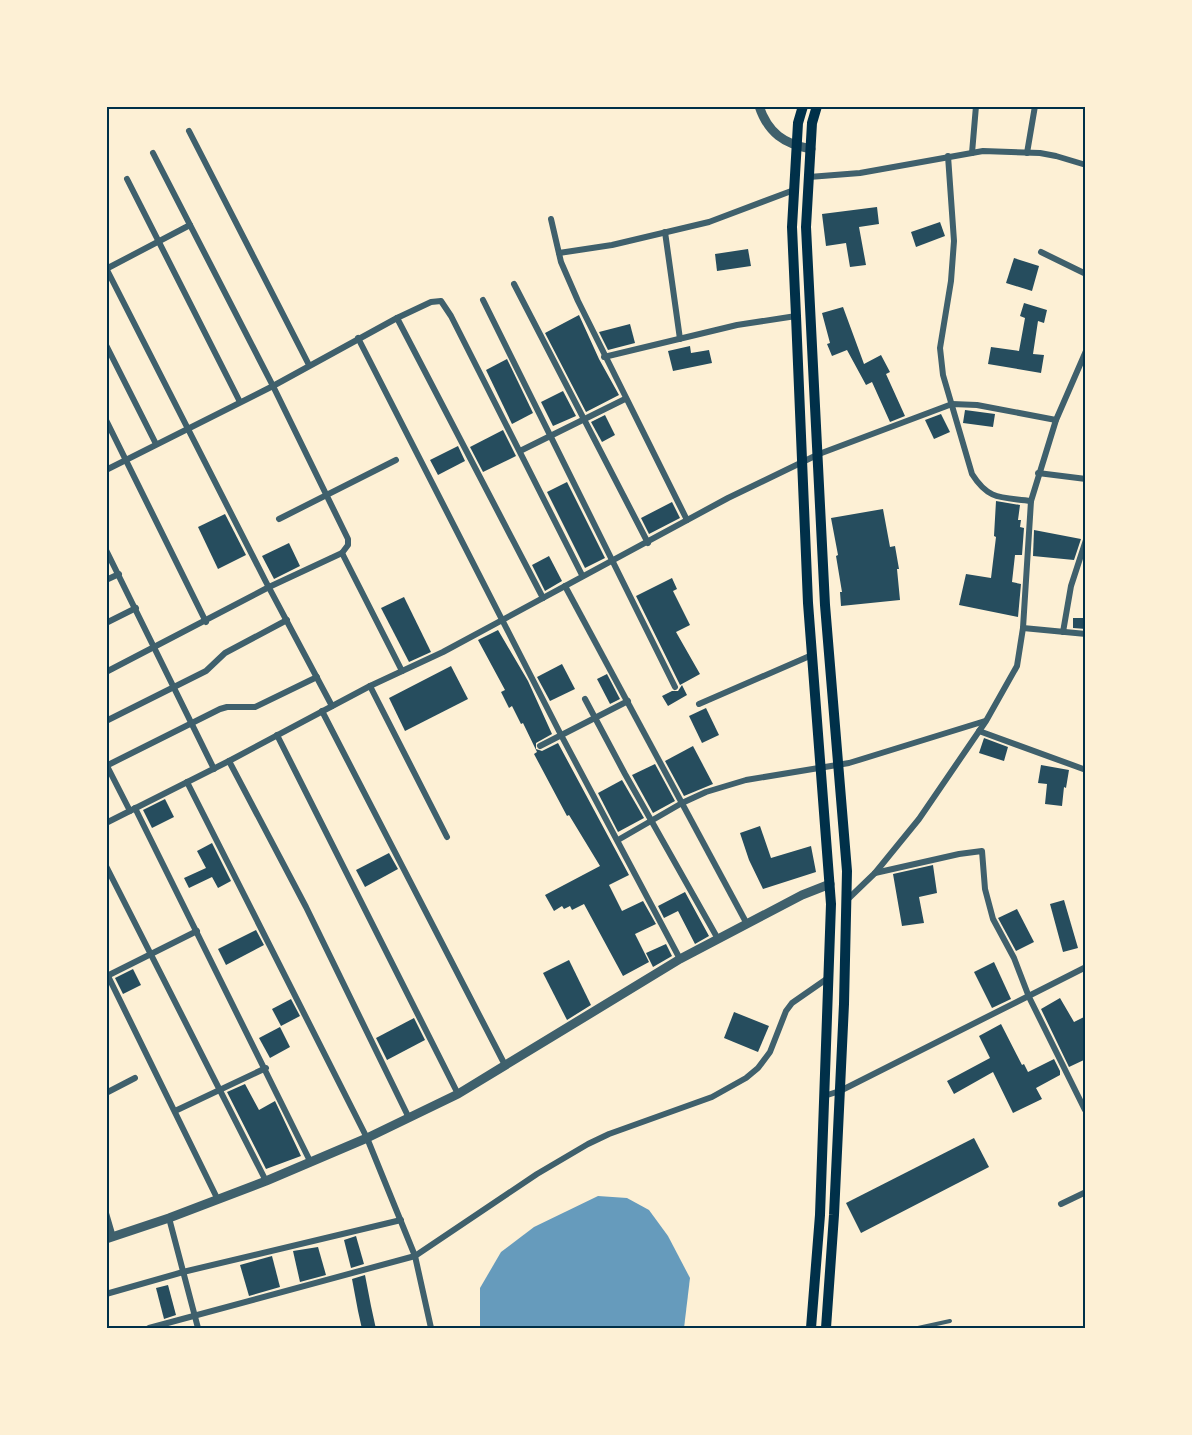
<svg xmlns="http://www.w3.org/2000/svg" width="1192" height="1435" viewBox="0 0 1192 1435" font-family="'Space Grotesk',sans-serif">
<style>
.water{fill:#669bbc}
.building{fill:#264d5e}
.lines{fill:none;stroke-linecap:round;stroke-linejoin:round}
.service{stroke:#3f606c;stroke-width:4}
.minor{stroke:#3f606c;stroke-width:6}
.tertiary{stroke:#3f606c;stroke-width:9}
.secondary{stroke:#003049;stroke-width:10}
.neatline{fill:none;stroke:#003049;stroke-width:2}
</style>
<rect width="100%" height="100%" fill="#fdf0d5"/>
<!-- water -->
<polygon class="water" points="598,1196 627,1198 649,1210 668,1236 690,1278 684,1328 480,1328 480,1288 501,1252 534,1227"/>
<!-- building -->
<g class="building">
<polygon points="877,207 879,224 859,227 866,265 850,267 846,243 826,246 822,214"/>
<polygon points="940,222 945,236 916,247 911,232"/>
<polygon points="748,249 751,266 717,271 715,254"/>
<polygon points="1014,258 1039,266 1032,291 1006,283"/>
<polygon points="1024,303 1047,310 1044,323 1038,321 1033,354 1044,355 1041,373 988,364 991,347 1019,351 1025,318 1020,316"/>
<polygon points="843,307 864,364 881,355 890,372 886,374 905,416 890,422 872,382 866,385 847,350 832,356 827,344 830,343 822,313"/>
<polygon points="579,315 599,359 619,395 586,412 545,333"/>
<polygon points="630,324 635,343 608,350 599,332"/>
<polygon points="690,346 691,353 709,350 712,363 673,371 668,351"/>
<polygon points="507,359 533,413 512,424 486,370"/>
<polygon points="563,391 576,416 553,426 541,402"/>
<polygon points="965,410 995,414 993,427 963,423"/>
<polygon points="941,414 950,432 934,439 925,420"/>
<polygon points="605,415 615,435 602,442 591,422"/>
<polygon points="503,430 516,456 483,472 470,447"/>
<polygon points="458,446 465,461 438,475 430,460"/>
<polygon points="567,482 605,558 585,568 547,492"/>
<polygon points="996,501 1020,505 1018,520 1021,520 1020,527 1024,528 1022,555 1015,555 1012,582 1021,584 1018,617 959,605 966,574 991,578 996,537 994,536"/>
<polygon points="672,502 680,518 649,534 641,518"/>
<polygon points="883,509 890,547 895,546 899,569 897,569 900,600 841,606 840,592 842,592 836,556 838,555 831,518"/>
<polygon points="225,514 246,555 218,569 198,527"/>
<polygon points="1034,530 1081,539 1074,560 1033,556"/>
<polygon points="289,543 300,566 274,579 262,556"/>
<polygon points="549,556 562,581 545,591 532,565"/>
<polygon points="672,578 677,589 673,591 690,625 676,632 700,674 680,685 636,596"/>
<polygon points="404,597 431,652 409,662 381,608"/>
<polygon points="1073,618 1086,618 1086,629 1073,628"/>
<polygon points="498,630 528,681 552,734 536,743 536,749 542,751 558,743 629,875 609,885 622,911 643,901 656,924 635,934 649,962 623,976 584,904 572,910 570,906 564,909 562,906 554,911 545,895 600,866 569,815 567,816 534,754 537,752 523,723 521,724 512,706 509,708 501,692 505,690 478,640"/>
<polygon points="562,664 575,689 550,701 537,677"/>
<polygon points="451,666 468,699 405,731 389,698"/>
<polygon points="607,674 620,699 610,704 597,679"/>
<polygon points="682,685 687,695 668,706 662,696 672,691 678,691"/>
<polygon points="706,708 719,735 702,743 689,716"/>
<polygon points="984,738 1008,747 1004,761 979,753"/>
<polygon points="693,746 713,784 684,796 665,761"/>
<polygon points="655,764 675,801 653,813 632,775"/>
<polygon points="1041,765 1069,770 1066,788 1064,787 1062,806 1045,804 1047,784 1038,783"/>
<polygon points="622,780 644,818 618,832 598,793"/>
<polygon points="165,799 174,817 152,828 143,810"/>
<polygon points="760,826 771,858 811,846 816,872 763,889 749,860 740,833"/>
<polygon points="212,843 231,881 218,888 212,877 189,888 184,878 206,868 197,851"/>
<polygon points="389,853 398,869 365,887 356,870"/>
<polygon points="933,865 937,893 919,897 924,923 902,926 893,874"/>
<polygon points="685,892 709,936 695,944 678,911 664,918 658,906"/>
<polygon points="1064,900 1078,948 1063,952 1050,904"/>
<polygon points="1017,909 1034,942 1016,951 998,918"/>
<polygon points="256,930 264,945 226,965 218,949"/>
<polygon points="666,944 672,956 653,967 646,953"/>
<polygon points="569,960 591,1005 567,1020 543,973"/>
<polygon points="994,962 1011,999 992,1008 974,972"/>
<polygon points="133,969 141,985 123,994 115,978"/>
<polygon points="1060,998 1074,1022 1086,1016 1086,1059 1069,1067 1041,1009"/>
<polygon points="291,999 300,1016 281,1026 272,1009"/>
<polygon points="734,1012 769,1026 758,1052 724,1038"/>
<polygon points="414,1018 425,1040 387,1060 376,1038"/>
<polygon points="1001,1024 1022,1065 1024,1064 1028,1072 1054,1059 1060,1071 1060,1075 1036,1088 1042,1099 1013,1113 993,1072 954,1094 947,1081 990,1058 979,1036"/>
<polygon points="280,1027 290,1047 270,1058 259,1038"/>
<polygon points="245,1084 259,1110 275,1101 301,1156 266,1169 227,1092"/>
<polygon points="974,1138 989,1167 861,1233 846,1203"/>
<polygon points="356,1236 364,1264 351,1268 344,1240"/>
<polygon points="318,1247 326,1275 300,1282 293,1251"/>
<polygon points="272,1256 280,1287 249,1296 240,1265"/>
<polygon points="365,1275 371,1306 376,1329 362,1329 358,1311 352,1279"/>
<polygon points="168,1285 176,1315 164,1319 156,1288"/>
</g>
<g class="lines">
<!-- service -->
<polyline class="service" points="918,1328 950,1321"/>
<!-- minor -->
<g class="minor">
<polyline points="189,131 309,365"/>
<polyline points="972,153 976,106"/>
<polyline points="1027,153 1035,106"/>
<path d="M 948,156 L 954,241 L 951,281 L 940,348 L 943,375 L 972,474 C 989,501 1002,497 1031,501"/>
<polyline points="809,177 860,173 983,151 1040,153 1056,156 1086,165"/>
<polyline points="127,179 240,402"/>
<polyline points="551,219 561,262 578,301 687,520"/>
<polyline points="665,232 680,339"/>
<polyline points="1041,252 1086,274"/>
<polyline points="559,253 612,245 709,222 794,190"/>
<polyline points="106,268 266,582 332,706"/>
<polyline points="106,269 190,225"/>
<polyline points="514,284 648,543"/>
<polyline points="483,300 675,687"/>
<polyline points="397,318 543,598"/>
<polyline points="358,338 560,733 680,959"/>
<polyline points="106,345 156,444"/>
<polyline points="604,357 737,325 796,316"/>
<polyline points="106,420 206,622"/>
<polyline points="520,451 625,399"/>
<polyline points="106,470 273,386 397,318 431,302 441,301 451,316 582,575"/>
<polyline points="1038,473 1086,479"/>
<polyline points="279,519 396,460"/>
<polyline points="106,550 214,769"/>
<polyline points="342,553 402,671"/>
<polyline points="106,580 119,574"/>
<polyline points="565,586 747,924"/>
<polyline points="106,623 136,608"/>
<polyline points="1023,628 1086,634"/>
<polyline points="1063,632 1071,586 1086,540"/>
<polyline points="106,672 269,587 342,553 348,545 348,539 273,386 153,153"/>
<polyline points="370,686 447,837"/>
<polyline points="585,699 625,774 718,939"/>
<polyline points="699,704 812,655"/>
<polyline points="322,711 505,1065"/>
<polyline points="106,721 206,671 225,653 287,620"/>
<polyline points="979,731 1086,770"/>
<polyline points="277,735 458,1094"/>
<polyline points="540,746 628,701"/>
<polyline points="229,761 306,907 409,1118"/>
<polyline points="106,764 130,811"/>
<polyline points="106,766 220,709 227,707 255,707 317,677"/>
<polyline points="187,782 367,1138 415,1256 431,1328"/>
<polyline points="135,808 311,1163"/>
<polyline points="106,823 229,761 370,686 443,652 728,498 819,454 952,404 977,405 1056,420"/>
<polyline points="618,840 682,803 706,792 746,780 849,763 985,721"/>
<polyline points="106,866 266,1181"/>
<polyline points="875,873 959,854 982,851 985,889 993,919 1014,958 1029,997 1085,1110"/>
<polyline points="848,899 875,873 919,819 986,721 1017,666 1023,628 1031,501 1056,420 1086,351"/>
<polyline points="106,972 218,1200"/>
<polyline points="107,976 197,931"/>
<polyline points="106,1093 135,1078"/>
<polyline points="824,1096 840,1091 1086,967"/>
<polyline points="175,1111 266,1068"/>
<polyline points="1061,1204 1086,1192"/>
<polyline points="106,1213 113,1237"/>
<polyline points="169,1218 198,1328"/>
<polyline points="106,1294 183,1272 401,1220"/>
<polyline points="149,1328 415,1256 537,1174 588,1144 609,1134 712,1097 746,1078 758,1068 770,1052 786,1011 792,1003 828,978"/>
</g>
<!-- tertiary -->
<g class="tertiary">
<path d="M 759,106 C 768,133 784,144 811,149"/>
<polyline points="106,1239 169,1218 266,1181 367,1138 458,1094 680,959 802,895 830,884"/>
</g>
<!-- secondary -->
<g class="secondary">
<polyline points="803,106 798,123 792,227 796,316 808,603 831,904 820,1215 811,1328"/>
<polyline points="817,106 812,123 806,227 825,605 847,871 844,1004 834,1215 826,1328"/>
</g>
</g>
<!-- border -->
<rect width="1192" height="1435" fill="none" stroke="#fdf0d5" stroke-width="216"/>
<rect x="108" y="108" width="976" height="1219" class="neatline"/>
</svg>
